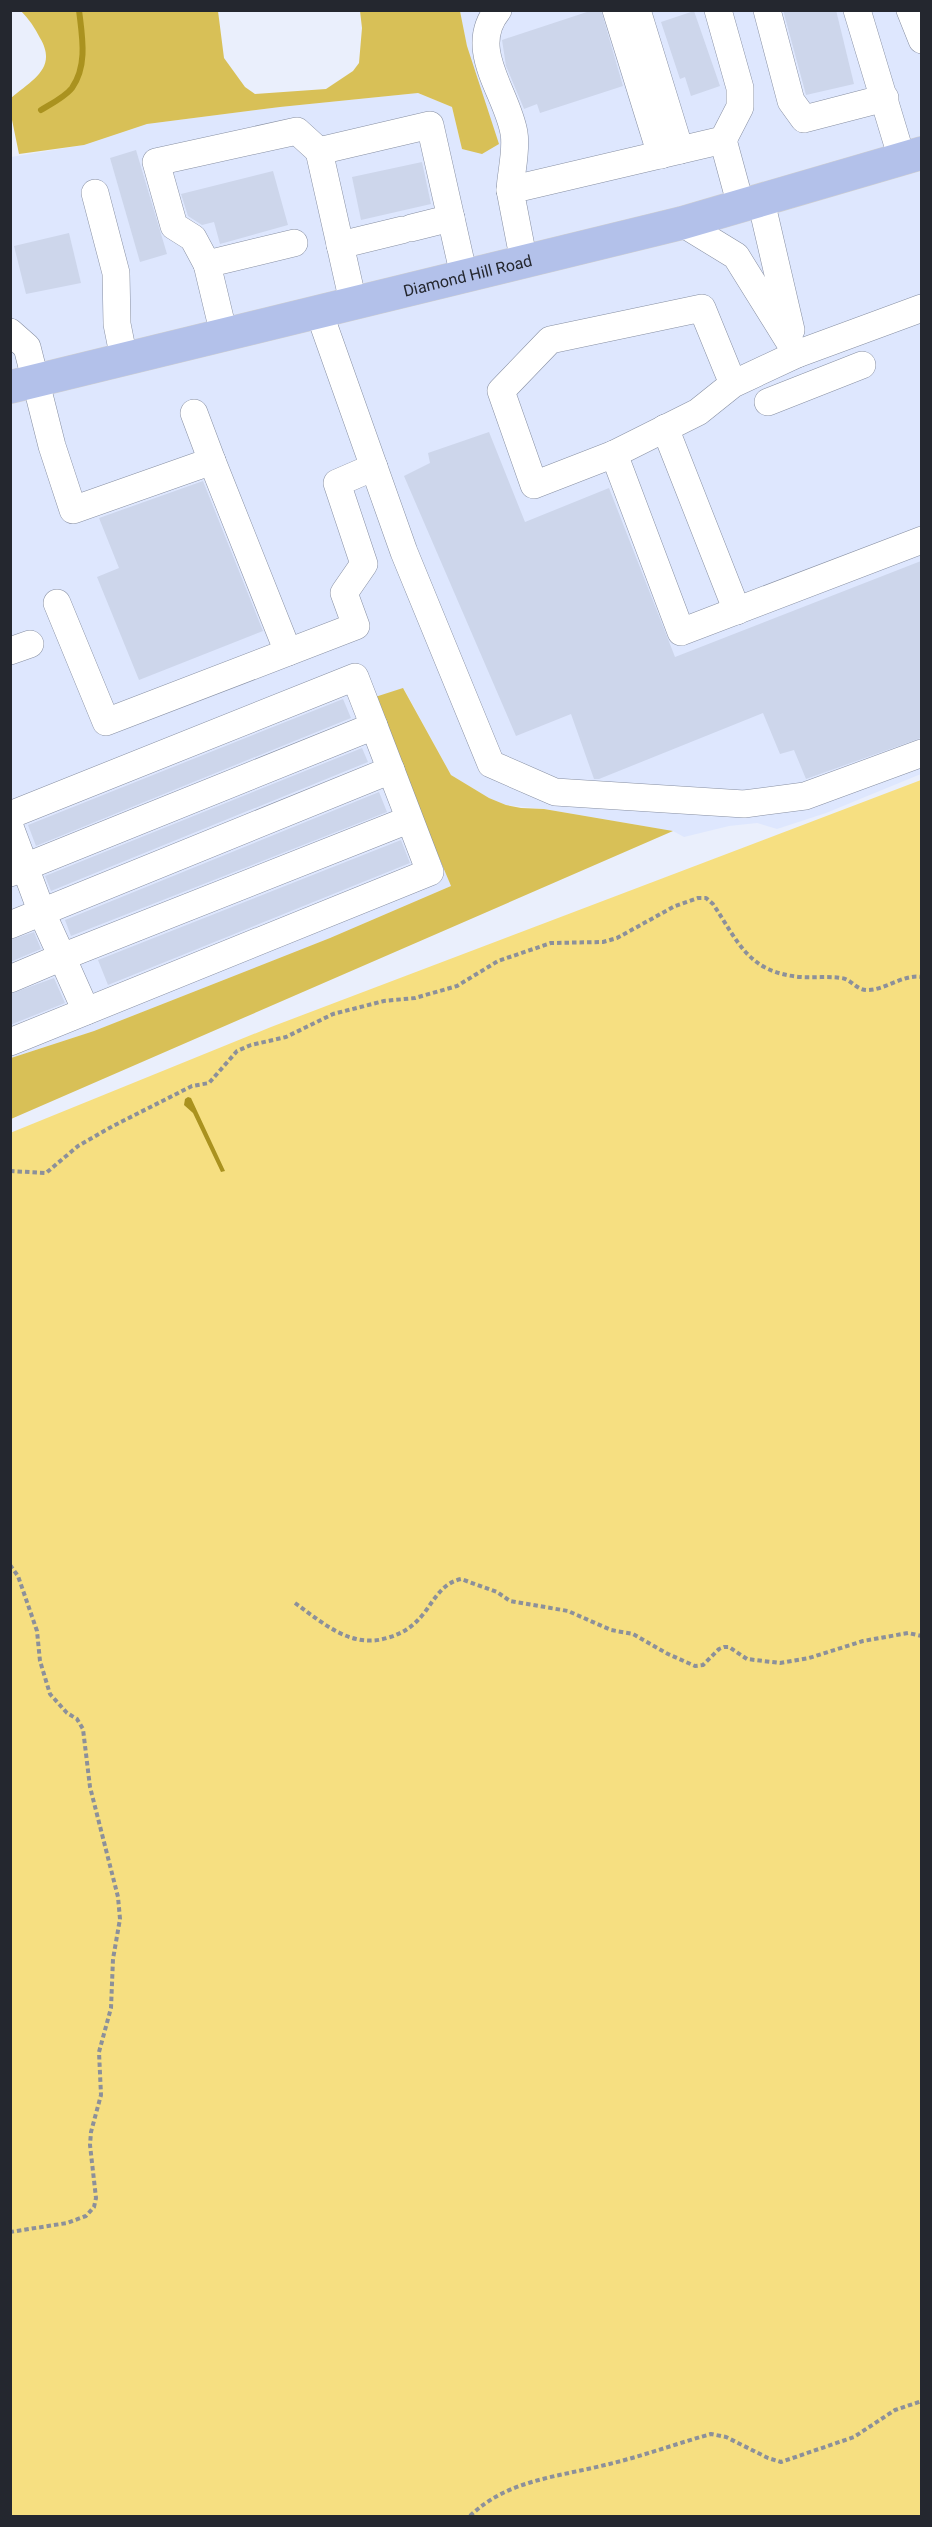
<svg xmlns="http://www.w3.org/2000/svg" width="932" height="2527" viewBox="0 0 932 2527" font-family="Roboto,sans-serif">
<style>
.built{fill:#dee7fe}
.green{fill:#f6df81}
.forest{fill:#d8c057}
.water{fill:#aa921f}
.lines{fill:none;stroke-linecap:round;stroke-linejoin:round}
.stream{stroke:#aa921f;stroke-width:6}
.building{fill:#cdd6eb}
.minor-casing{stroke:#878fa2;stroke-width:28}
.major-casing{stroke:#cfcfd1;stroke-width:34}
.path{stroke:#8c909a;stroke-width:4;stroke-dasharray:4.5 3;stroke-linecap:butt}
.minor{stroke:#fff;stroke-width:27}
.major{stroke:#b3c1ea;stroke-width:33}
.labels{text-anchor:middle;stroke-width:5;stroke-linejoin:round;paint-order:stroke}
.street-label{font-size:16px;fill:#24272f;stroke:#fcfcfc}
</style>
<rect width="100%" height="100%" fill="#eaeffc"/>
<!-- built -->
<polygon class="built" points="460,11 921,11 921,774 826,813 777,829 757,823 729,826 684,837 673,831 544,809 506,805 489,798 451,775 404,689 373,698 451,886 330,938 94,1031 11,1058 11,157 84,145 147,124 280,107 418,93 452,107 462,149 467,46"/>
<!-- green -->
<polygon class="green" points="921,780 921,2516 11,2516 10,1133 271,1027"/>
<!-- forest -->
<g class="forest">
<path d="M 21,11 L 218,11 L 224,58 L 245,87 L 255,94 L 326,89 L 353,71 L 359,63 L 362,28 L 360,11 L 460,11 L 467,46 L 499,144 L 482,154 L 462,149 L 452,107 L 418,93 L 280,107 L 147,124 L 84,145 L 19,154 L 11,115 L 11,98 C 32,80 58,68 40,38 C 35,28 29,19 21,11 Z"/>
<polygon points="403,688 451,775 489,798 506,805 521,808 544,809 673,831 11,1119 11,1058 94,1031 330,938 451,886 372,698"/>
</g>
<!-- water -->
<polygon class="water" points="188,1097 191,1098 225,1171 221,1172 193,1113 184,1105 185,1099"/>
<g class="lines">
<!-- stream -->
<path class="stream" d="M 41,110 C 51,104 65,97 72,88 C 88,65 82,36 79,10"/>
</g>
<!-- building -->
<g class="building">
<polygon points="593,10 601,10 623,86 540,113 537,104 524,109 506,66 502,40"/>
<polygon points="783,10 836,10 854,84 806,95"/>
<polygon points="694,11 720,86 691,96 685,77 680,79 661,22"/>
<polygon points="136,150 167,254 140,262 110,158"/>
<polygon points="422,162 431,204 361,220 352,177"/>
<polygon points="273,171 288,225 220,244 214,222 202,225 188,216 181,194"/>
<polygon points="69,233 81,283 26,294 14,246"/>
<polygon points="489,432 525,522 609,488 675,657 921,561 921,738 806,779 794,750 780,754 763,713 599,779 594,779 571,714 516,736 404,476 430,463 428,453"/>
<polygon points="203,481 263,631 139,680 97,577 119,568 99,518"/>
<polygon points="343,699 351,718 36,846 28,825"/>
<polygon points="362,748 368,762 51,891 45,876"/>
<polygon points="379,792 387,812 71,936 65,920"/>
<polygon points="401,840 410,863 108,985 98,960"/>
<polygon points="34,932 41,949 10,962 10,940"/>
<polygon points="54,978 65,1003 10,1025 10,994"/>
</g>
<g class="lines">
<!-- minor casing -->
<g class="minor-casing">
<g id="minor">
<path d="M 498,10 C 466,49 507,92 514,133 C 517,150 511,172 510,190"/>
<polyline points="616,10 661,155"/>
<polyline points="637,10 680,150"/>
<polyline points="767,10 791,101 804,119 885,98"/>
<polyline points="857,10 902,159"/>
<polyline points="910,10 922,40"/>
<polyline points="723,140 741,206"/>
<polyline points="95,193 116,273 117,324 124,359"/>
<polyline points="761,201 791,330"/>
<polyline points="682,223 736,256 797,354"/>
<polyline points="411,228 451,218"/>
<polyline points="340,245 402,230"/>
<polyline points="524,262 510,190 723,140 740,107 740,88 718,10"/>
<polyline points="207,264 193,238 174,226 156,162 297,131 319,151"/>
<polyline points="353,302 319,151 430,125 464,276"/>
<polyline points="319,312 404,552 491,764 555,792 744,804 805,796 922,753"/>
<polyline points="10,332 27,347 52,446 73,510 212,461 288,652"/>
<polyline points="224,335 207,264 294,243"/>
<polyline points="733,384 702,308 550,340 501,391 534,485 614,454 698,412 733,384 797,354 922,308"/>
<polyline points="768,402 862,365"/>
<polyline points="194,413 212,461"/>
<polyline points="665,428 737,611"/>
<polyline points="614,454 681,632 922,540"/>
<polyline points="57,603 106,722 356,626 344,593 364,564 337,483 374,467"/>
<polyline points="10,651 30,644"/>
<polyline points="10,815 355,677 374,726"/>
<polyline points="10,827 42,913 62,957 408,820"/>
<polyline points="10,873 374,726 430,872 10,1042"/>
<polyline points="10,925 391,770"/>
<polyline points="10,979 62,957 86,1011"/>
</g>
</g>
<!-- major casing -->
<g class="major-casing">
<g id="major">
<path id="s1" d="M 10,387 L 682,223 L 922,153"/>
</g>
</g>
<!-- path -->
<g class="path">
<path d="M 10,1171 L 46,1173 L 78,1146 L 113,1126 L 192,1086 L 209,1083 L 237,1051 L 251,1045 L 286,1037 L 333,1014 L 384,1001 L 415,998 L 457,986 L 498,961 L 551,943 L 603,942 L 617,938 L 675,906 L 698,898 L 706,898 L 713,904 C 739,943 748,972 800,977 C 814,978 827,976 841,978 C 852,979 856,991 869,990 C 887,989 903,974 922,977"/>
<polyline points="10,1565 18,1576 37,1631 40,1661 50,1694 67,1713 77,1719 83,1729 90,1787 118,1897 120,1919 113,1959 111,2008 99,2052 101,2095 91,2132 90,2145 96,2198 94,2207 86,2216 67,2223 10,2232"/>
<path d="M 295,1603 C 323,1623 351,1649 387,1638 C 404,1633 414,1626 425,1612 C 435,1598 443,1583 461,1579 L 497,1592 L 510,1601 L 568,1611 L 611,1630 L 633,1634 L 668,1654 L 695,1666 L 703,1665 L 719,1649 L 724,1647 L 729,1647 L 747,1659 L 780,1663 L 809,1658 L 863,1641 L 908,1633 L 922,1636"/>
<path d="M 470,2516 C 507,2480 557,2477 605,2465 C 640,2457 675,2444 711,2434 L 726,2437 L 768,2458 L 781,2462 L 854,2437 L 895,2410 L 922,2401"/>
</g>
<!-- minor -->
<use href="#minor" class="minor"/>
<!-- major -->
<use href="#major" class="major"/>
</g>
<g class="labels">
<!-- street labels -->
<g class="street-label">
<text dy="6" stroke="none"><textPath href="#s1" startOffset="471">Diamond Hill Road</textPath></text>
</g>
</g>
<!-- border -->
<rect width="932" height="2527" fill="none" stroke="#24272f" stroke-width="24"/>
</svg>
